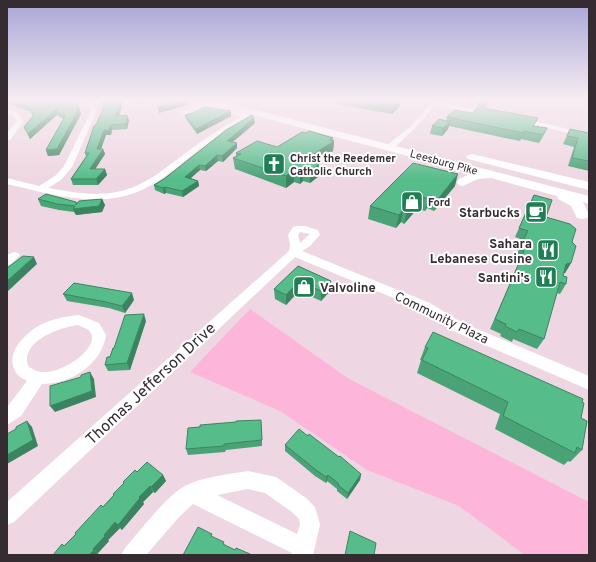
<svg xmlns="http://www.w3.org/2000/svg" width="596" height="562" viewBox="0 0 596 562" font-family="Overpass,sans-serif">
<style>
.green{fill:#fdb5da}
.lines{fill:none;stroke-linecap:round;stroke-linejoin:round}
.minor{fill:#fff;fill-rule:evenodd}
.highway{fill:#fff;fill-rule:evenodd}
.wall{fill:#4aa377}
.shaded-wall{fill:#3c8461}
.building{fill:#56bd8a;stroke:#3c8461}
.labels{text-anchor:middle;stroke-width:4;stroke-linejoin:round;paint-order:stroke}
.far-poi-label{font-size:11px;font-weight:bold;fill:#352c31;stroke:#fff;text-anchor:start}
.far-street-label{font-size:11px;fill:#352c31;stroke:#fff}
.poi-label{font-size:13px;font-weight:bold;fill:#352c31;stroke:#fff;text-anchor:end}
.street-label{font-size:13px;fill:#352c31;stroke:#fff}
.near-street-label{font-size:16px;fill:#352c31;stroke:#fff}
</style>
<rect width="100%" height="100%" fill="#eed7e2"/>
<!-- green -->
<polygon class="green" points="250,309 349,379 589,502 589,555 525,555 459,506 367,470 280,411 190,372"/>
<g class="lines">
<!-- minor -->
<g class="minor">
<path d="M 79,100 C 87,100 92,101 96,108 L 95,115 L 72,167 L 61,180 L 48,188 C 72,192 97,197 121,191 C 147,185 166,167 187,152 C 204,139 222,127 241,117 L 203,106 L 186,114 L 182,114 L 182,112 L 197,105 L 184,100 L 194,100 L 250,115 L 252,117 C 248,120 241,122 236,125 C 226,131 216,137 206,145 C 185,159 167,178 144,189 C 102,210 50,194 7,184 L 7,178 L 39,186 L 55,176 L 64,166 L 89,115 L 90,108 Z"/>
<polygon points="415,100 441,100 439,102 489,112 492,114 489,116 436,105 414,129 392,150 386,150 386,146 410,127 431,104"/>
<polygon points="7,109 17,113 24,121 10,140 7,140 7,133 17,121 13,115 7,113"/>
<polygon points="521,118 589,134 589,138 519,121 519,119"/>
<path d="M 297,226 L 305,226 L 318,230 L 320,235 L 310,246 L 302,251 L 430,303 L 461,322 L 589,376 L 589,390 L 451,330 L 420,309 L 295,257 L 14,522 L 7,525 L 7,502 L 289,251 L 290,244 L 288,235 L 293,227 ZM 300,232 L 310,234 L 300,243 L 298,235 Z"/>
<polygon points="14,252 18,253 20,255 11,264 7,265 7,255"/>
<path d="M 79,315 L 99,323 L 106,335 C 102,364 71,384 42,384 L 21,416 L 7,425 L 7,407 L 27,381 C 24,379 19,377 17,374 C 3,355 24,334 40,325 C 52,319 66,316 79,315 ZM 78,325 L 89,330 L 92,335 C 92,338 92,342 90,345 C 83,359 53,377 37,371 C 34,370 31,368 29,367 C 18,342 60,327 78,325 Z"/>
<path d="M 248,471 L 276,477 L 306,498 L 315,507 L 320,525 L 313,555 L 291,555 L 292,553 L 193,504 L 179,517 L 146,555 L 121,555 L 125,548 C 140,531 166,496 185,486 C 201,477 230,474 248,471 ZM 248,489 L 265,493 L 292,512 L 299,519 L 300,525 L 297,534 L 217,495 Z"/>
</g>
<!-- highway -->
<g class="highway">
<polygon points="203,100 217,100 589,196 589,204 583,202 589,215 587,218 582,219 577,218 571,206 558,199 557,196 491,178 478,179 463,186 459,185 457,182 459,179 472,173 204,102"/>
<polygon points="472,154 589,182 589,190 468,159 466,157 468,155"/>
</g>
</g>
<!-- wall -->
<g class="wall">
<polygon points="7,100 75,100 81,114 59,155 48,156 46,150 64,119 58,116 58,114 30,139 24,127 33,116 31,112 7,103"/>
<polygon points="100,100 121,100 122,106 119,116 129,120 127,129 112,130 111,135 106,135 101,149 103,149 105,154 95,169 105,169 107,175 98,185 73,185 71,179 86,156 85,153 97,123 103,111 104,105"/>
<polygon points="126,100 148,100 138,104"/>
<polygon points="337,100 401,100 400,106 392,114 337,104"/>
<polygon points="479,100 489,100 486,108 535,126 543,136 539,143 521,139 520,141 449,126 448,129 442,136 430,134 432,126 446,121 447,117 472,113 482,108 482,107 477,106"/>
<polygon points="185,115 231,116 197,134 186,119"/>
<polygon points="255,123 232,142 237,148 223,162 218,161 206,171 200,170 191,178 198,181 199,186 183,197 166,193 164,194 155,190 154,185 164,179"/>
<polygon points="570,129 589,133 589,171 568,166 574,147 563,144"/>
<polygon points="332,140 334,141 333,151 316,163 319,164 319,176 310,183 303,181 300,184 294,182 286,188 235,169 233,158 236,156 236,153 277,147"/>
<polygon points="455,186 434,211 427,208 425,211 417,209 404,224 401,222 396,228 368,219 370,206"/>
<polygon points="534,195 546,217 572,242 571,263 565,273 563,273 563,276 566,284 560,294 557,293 544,339 537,349 513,339 512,342 500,336 501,334 490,329 520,261 515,259 523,240 515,237"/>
<polygon points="38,199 76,202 77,203 102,199 105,205 102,212 76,215 74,212 59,210 41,206"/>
<polygon points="298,266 331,281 330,291 321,301 299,291 286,305 275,299 274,289"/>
<polygon points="63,294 134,300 125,313 109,308 67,301"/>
<polygon points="146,321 130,370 108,371 105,365 114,348"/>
<polygon points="425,347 582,402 581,418 582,450 570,462 568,461 564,465 495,429 500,414 417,373 421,360 420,360"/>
<polygon points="262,426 262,446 226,450 225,452 188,455 186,449"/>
<polygon points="308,436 361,474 360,480 347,499 337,491 337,489 327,481 326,483 315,476 285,451 285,445"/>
<polygon points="137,472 163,475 166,481 155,493 153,492 143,502 144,504 122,530 120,528 108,540 109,541 98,553 99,555 64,546"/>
</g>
<!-- shaded-wall -->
<g class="shaded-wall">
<polygon points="120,100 122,106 117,121 116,116"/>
<polygon points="137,100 148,100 138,104"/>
<polygon points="399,100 401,100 400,106 392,114 393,105"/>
<polygon points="77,101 81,114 59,155 48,156 46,150"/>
<polygon points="187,101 188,105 159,113 158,108"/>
<polygon points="59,107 56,111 58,114 30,139 28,134"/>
<polygon points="231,111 231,116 197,134 196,129"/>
<polygon points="127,115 129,120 127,129 126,124"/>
<polygon points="254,118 255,123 227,147 227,141"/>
<polygon points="450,122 448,129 442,136 443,128"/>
<polygon points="111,125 112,130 111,135 106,135 99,154 103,149 105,154 92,174 90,169 104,130"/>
<polygon points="547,128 543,136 539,143 543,135"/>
<polygon points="333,138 332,141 334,141 333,151 306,170 306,159"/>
<polygon points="237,143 237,148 223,162 222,156"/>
<polygon points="217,155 218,161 206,171 205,166"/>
<polygon points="319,164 319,176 310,183 311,171"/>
<polygon points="199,165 200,170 186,182 185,177"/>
<polygon points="105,169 107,175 98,185 96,179"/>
<polygon points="303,169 303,181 300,184 300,172"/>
<polygon points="294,170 294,182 286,188 286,176"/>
<polygon points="458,174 455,186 434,211 438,199"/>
<polygon points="198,181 199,186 183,197 182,191"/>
<polygon points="165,187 166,193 164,194 163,188"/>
<polygon points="420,196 417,209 404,224 407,211"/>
<polygon points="430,196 427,208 425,211 428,199"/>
<polygon points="102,199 105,205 102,212 76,215 73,209 76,205 76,202 79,208"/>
<polygon points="403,210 401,222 396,228 399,215"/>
<polygon points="34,257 37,264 7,292 7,281"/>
<polygon points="571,263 565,273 560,274 566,264"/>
<polygon points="299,281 299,291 286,305 286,295"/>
<polygon points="331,281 330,291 321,301 321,291"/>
<polygon points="132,293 134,300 125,313 122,306"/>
<polygon points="144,314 146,321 130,370 127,363"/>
<polygon points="90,372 94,379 96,397 55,412 50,406"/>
<polygon points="27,421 32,427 38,446 7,464 7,455"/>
<polygon points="361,474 360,480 347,499 348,493"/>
<polygon points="163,475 166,481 155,493 151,487"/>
<polygon points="328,475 327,481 326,483 326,477"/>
<polygon points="150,486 153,492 143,502 144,504 122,530 118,525 139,497"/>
<polygon points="115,522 120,528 108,540 104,535"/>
<polygon points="105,536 109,541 98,553 93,549"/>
<polygon points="94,550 99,555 89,555"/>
</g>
<!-- building -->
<g class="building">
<polygon points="9,100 75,100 77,101 79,109 57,149 46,150 65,116 56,111 59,107 28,134 24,127 34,115 29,107"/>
<polygon points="103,100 120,100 121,101 116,116 127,115 126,124 111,125 109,130 104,130 97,149 103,149 90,169 105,169 96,179 71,179 89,153 85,153 94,126 97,123 102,111 103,111 105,102"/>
<polygon points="165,100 185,100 187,101 158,108"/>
<polygon points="366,100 399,100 393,105"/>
<polygon points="479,100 489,100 487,105 483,104 484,102 479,101"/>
<polygon points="204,107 231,111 196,129 185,115 194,113"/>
<polygon points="478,107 538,118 533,126 547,128 543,135 524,131 523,133 447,117 455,110 472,113"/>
<polygon points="252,115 254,118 227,141 237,143 222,156 217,155 205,166 199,165 185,177 198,181 182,191 165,187 163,188 154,185 164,179 226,130"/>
<polygon points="439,119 450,122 443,128 432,126"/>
<polygon points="570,129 589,133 589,161 572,158 578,138 567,136"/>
<polygon points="309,131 333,138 330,140 334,141 306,159 319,164 311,171 303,169 300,172 294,170 286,176 233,158 241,154 236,153 257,141 277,147 302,132 306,133"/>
<polygon points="413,163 458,174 438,199 430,196 428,199 420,196 407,211 403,210 399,215 370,206"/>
<polygon points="46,194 76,202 76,205 79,201 102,199 99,206 73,209 75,206 57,204 38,199"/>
<polygon points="534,195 552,200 546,217 570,224 576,229 572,242 576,246 571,263 566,264 563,276 567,277 566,284 560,282 544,339 519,329 517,332 505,326 506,324 495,319 524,251 519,249 528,231 519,228"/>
<polygon points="23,256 34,257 7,281 7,268"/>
<polygon points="298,266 331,281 321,291 299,281 286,295 274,289"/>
<polygon points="74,283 132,293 122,306 106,302 63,294"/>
<polygon points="144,314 127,363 105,365 107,357 110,357 113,348 114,348 125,315"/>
<polygon points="433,332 583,399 582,402 584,403 581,418 587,421 582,450 577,447 575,453 503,416 508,402 422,360 428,348 425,347"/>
<polygon points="90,372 92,391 50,406 50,386 81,377 81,375"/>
<polygon points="261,420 262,440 224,444 224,446 186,449 188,428 200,427 200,425 236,422 236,421"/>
<polygon points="27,421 33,440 7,455 7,434 16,429 16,427"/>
<polygon points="299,429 308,436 309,434 339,457 340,456 361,474 348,493 338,485 339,484 328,475 326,477 316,470 285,445"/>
<polygon points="147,462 163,475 151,487 150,486 139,497 140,498 118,525 115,522 104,535 105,536 93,549 94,550 89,555 53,555 62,544 64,546 76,534 75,533 101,505 103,507 114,495 113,494 124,483 123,482 135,470 137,472"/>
<polygon points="198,527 212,534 211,536 224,542 223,544 235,550 236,548 250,554 249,555 183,555"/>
<polygon points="350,531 376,543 374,555 345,555"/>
</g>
<!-- sky -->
<linearGradient id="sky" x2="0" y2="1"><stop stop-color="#a8a5d7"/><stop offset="0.56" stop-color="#f7edf2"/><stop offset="1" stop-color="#f7edf2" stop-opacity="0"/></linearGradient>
<rect width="596" height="179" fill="url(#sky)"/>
<!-- icons -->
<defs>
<g id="church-square" transform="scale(1.15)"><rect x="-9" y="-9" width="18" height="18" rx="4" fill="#207e55" stroke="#fff"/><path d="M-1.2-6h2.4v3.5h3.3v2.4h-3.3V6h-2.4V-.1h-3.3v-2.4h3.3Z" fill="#fff"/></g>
<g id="shop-square" transform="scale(1.15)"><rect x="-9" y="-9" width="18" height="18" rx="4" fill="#207e55" stroke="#fff"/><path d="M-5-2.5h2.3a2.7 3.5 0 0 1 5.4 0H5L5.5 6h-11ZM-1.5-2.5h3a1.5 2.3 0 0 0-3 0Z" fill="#fff"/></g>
<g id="cafe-square" transform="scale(1.15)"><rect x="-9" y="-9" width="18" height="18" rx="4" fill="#207e55" stroke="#fff"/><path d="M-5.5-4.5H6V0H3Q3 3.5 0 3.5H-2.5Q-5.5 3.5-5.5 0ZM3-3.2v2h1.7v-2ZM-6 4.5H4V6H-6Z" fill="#fff"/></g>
<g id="restaurant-square" transform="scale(1.15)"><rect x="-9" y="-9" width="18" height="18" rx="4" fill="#207e55" stroke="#fff"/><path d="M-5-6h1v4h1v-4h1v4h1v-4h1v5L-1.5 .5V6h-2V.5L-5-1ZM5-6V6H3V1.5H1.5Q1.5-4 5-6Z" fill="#fff"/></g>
</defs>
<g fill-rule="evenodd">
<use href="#church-square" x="274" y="164"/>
<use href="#shop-square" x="412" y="202"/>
<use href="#cafe-square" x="536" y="212"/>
<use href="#restaurant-square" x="548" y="250"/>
<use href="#restaurant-square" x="546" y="277"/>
<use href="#shop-square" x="304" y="287"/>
</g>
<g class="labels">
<!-- far-poi labels -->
<g class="far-poi-label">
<text x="290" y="162">Christ the Reedemer<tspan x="290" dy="13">Catholic Church</tspan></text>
<text x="428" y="206">Ford</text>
</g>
<!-- far-street labels -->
<g class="far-street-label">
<text transform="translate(444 162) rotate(15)" y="4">Leesburg Pike</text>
</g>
<!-- poi labels -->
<g class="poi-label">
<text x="520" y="217">Starbucks</text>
<text x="532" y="248">Sahara<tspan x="532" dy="15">Lebanese Cusine</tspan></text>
<text x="530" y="282">Santini's</text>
<text x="320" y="292" text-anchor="start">Valvoline</text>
</g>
<!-- street labels -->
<g class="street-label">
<text transform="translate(442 317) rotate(26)" y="5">Community Plaza</text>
</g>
<!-- near-street labels -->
<g class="near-street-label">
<text transform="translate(150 383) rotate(-43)" y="6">Thomas Jefferson Drive</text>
</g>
</g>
<!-- border -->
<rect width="596" height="562" fill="none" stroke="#352c31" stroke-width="16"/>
</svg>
